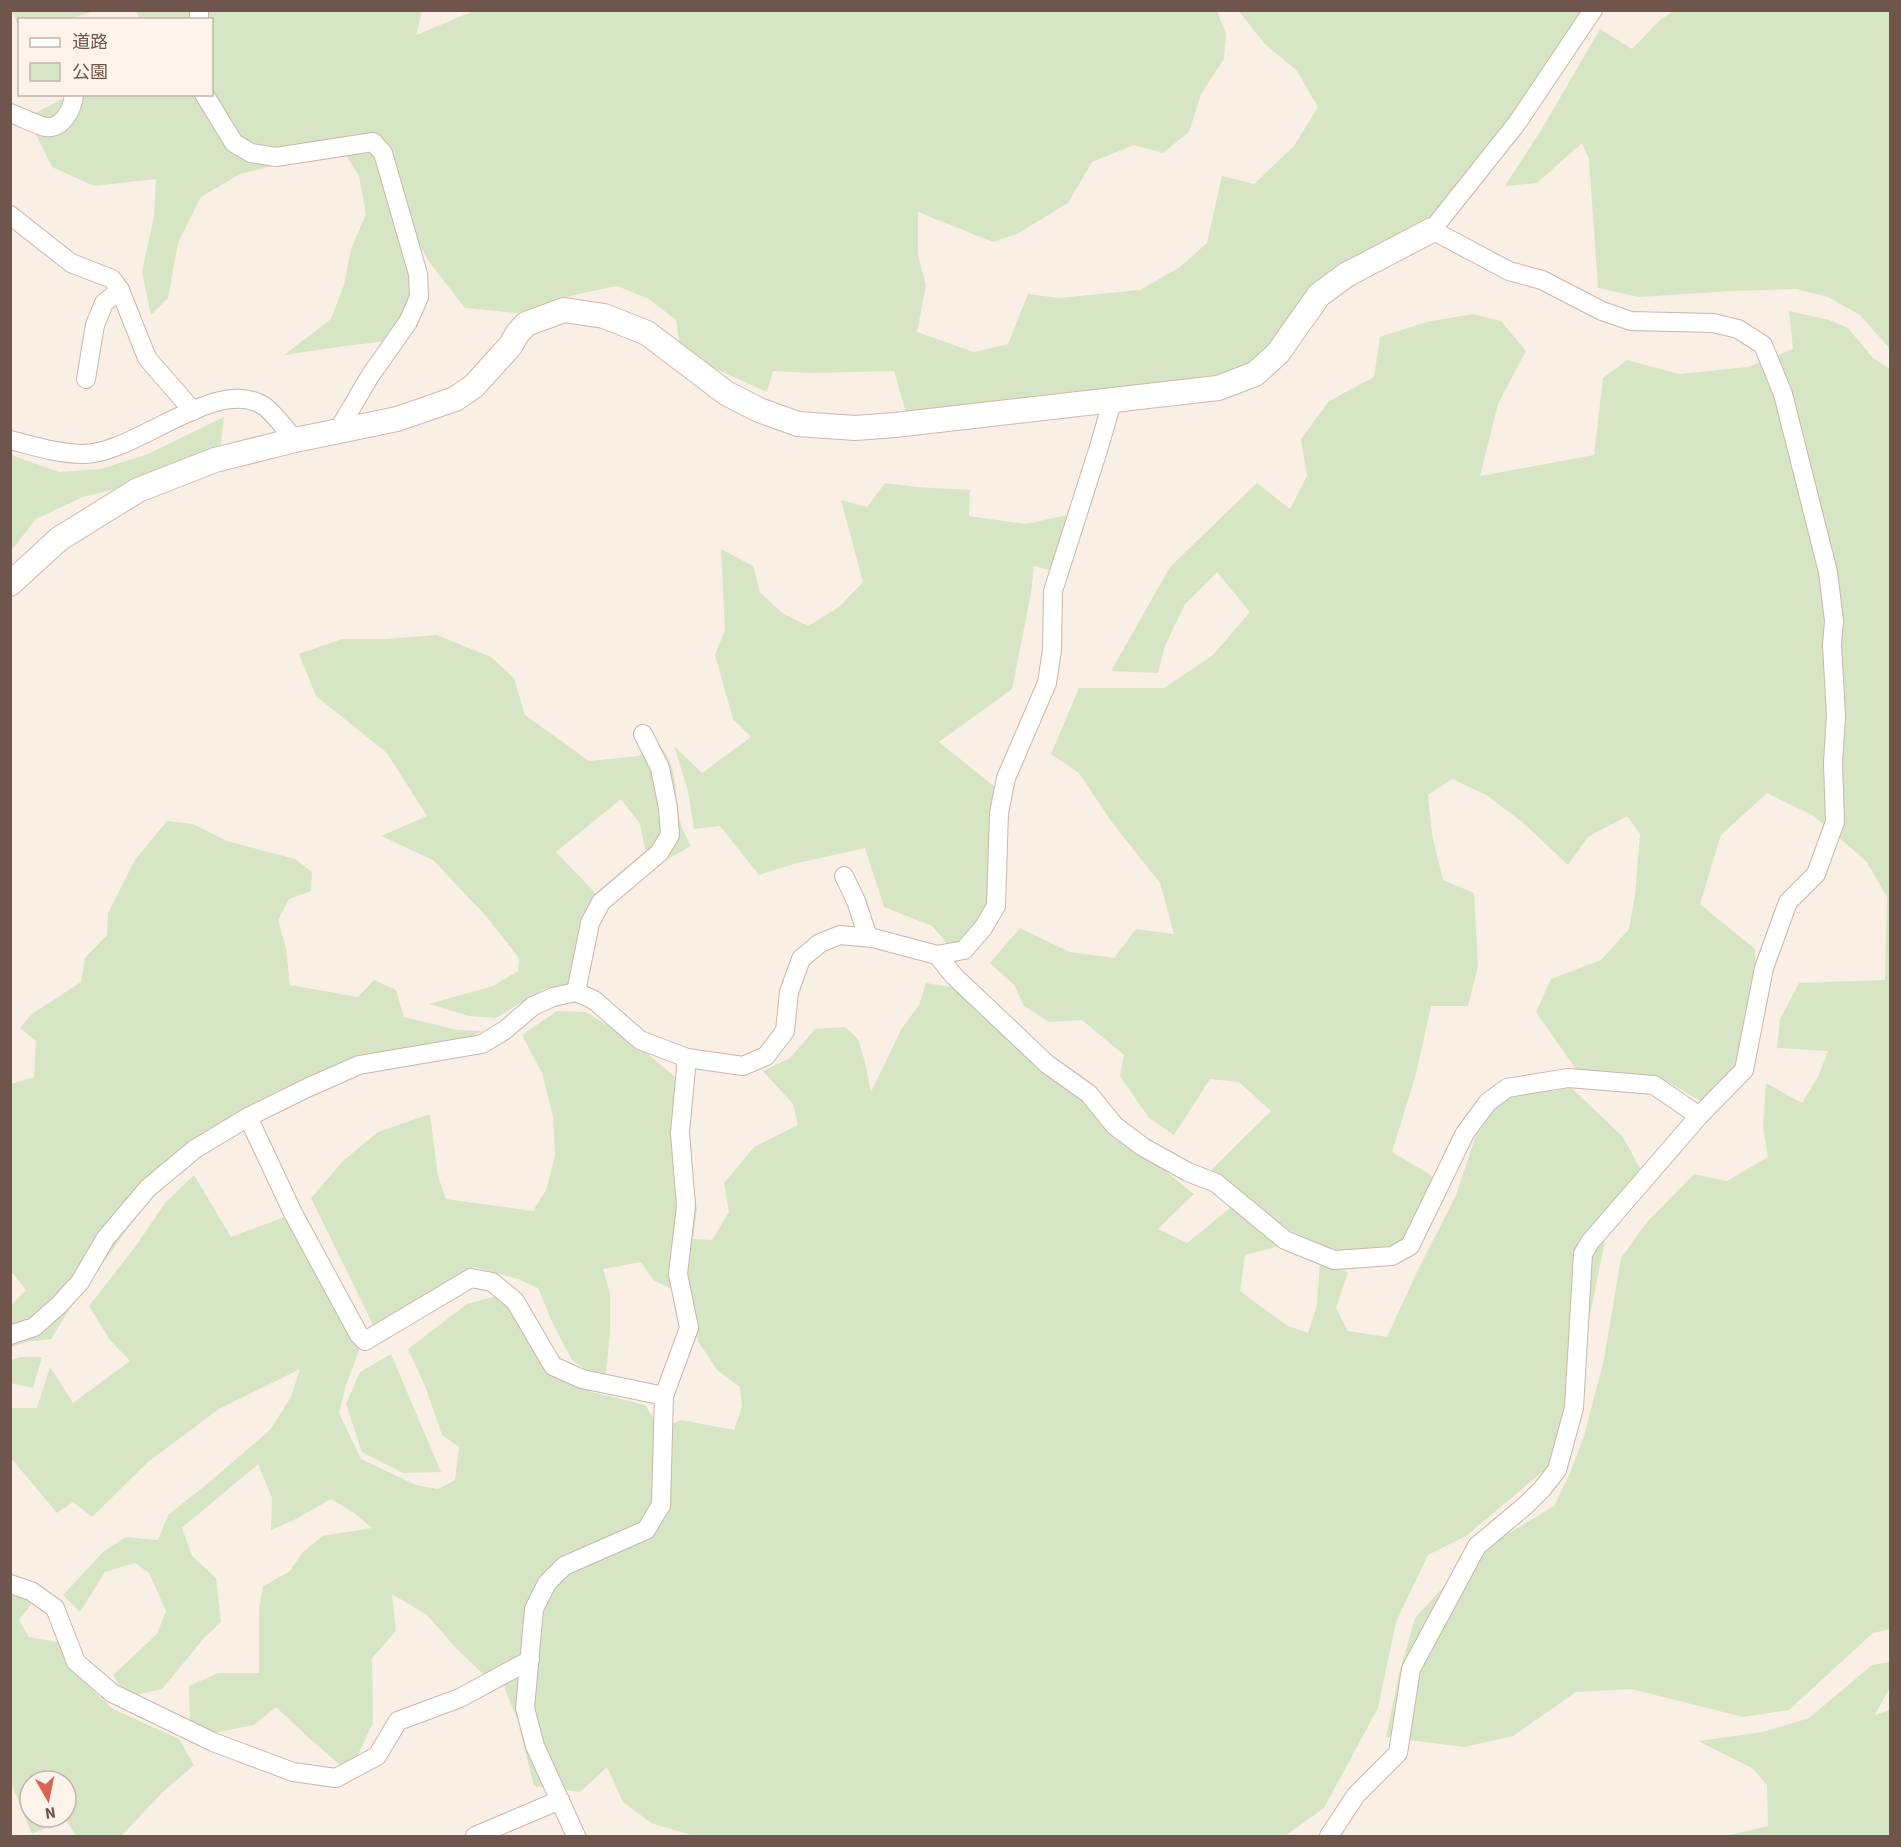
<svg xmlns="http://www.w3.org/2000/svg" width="1901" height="1847" viewBox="0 0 1901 1847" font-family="'Source Sans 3','Noto Sans JP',sans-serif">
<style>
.green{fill:#d6e6c4;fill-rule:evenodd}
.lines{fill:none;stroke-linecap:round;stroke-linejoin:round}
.street-casing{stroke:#cab6ac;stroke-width:20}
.secondary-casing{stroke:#cfb8ac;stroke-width:26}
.street{stroke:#fff;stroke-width:18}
.secondary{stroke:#fff;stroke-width:24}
</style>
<rect width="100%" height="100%" fill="#faefe4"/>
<!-- green -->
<g class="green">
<polygon points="476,10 1217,11 1226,34 1224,59 1201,94 1189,132 1163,153 1134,145 1092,162 1068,203 1017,234 993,242 918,212 918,255 926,285 917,332 974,352 1008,344 1028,294 1059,298 1140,290 1180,267 1207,243 1222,176 1254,184 1294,146 1318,107 1297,71 1263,42 1239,11 1582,11 1479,162 1402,253 1288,332 1246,376 907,416 894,371 808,373 773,371 767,392 681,353 676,320 649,299 617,286 574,295 517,313 465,308 430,263 414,235 418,326 396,340 345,346 284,355 331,319 344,285 351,249 366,214 359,176 342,149 240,174 201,197 178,243 168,298 151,315 142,272 154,216 156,179 94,186 52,167 27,117 71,95 212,94 212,20 140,19 136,11 422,11 416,35"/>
<polygon points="1675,10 1890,11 1890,349 1860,315 1828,297 1796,289 1733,291 1639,297 1598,288 1589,159 1582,143 1537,183 1505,186 1543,127 1600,29 1632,49 1660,20"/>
<polygon points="12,11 94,11 70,19 20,20 19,28"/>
<polygon points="1789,311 1829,320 1848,328 1873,358 1890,369 1890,1629 1873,1633 1789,1710 1743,1717 1631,1689 1576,1692 1513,1736 1464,1747 1386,1737 1400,1670 1415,1618 1455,1574 1504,1536 1554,1506 1570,1473 1584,1436 1604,1359 1621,1258 1647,1222 1694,1174 1727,1181 1768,1157 1763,1127 1766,1083 1802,1103 1818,1077 1828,1051 1777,1048 1780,1019 1799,983 1885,980 1887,897 1866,861 1814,816 1767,793 1721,835 1700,904 1755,949 1756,1001 1745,1051 1711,1107 1666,1081 1582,1078 1536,1012 1551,979 1601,960 1629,929 1635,895 1640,834 1627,816 1588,837 1568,865 1521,821 1486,795 1452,779 1428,795 1432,834 1443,880 1474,893 1478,966 1468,1006 1431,1006 1416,1074 1392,1152 1446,1184 1421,1232 1369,1259 1319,1245 1254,1212 1203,1178 1271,1111 1239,1082 1210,1079 1174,1135 1149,1118 1120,1076 1124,1055 1082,1020 1049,1022 1024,1006 1014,985 990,963 1020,928 1070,952 1114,958 1136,929 1174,934 1160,883 1111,821 1079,773 1051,754 1079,688 1164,688 1213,655 1250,612 1217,572 1185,604 1165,646 1158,673 1111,671 1170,567 1257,483 1290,509 1307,476 1301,439 1329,401 1374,377 1380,337 1426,322 1473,314 1501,321 1526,351 1498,404 1480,476 1594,455 1603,378 1627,360 1679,374 1748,367 1793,349"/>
<polygon points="224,417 221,444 158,478 83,497 36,519 11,551 11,455 59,472 101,469 148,454"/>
<polygon points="885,483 916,487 970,490 969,516 1026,524 1081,512 1064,574 1034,566 1031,593 1012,689 939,742 1005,795 999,914 952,949 932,926 884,907 865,848 793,864 759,875 720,826 694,829 688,791 674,746 702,773 751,737 733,719 715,655 725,630 721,549 753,566 760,592 782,613 808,626 839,607 863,582 841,500 867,507"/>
<path d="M 437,635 L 491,657 L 514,678 L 525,715 L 589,761 L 639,756 L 652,738 C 681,761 673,794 681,825 C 683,832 688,839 691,846 L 661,863 L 645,849 L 640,824 L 621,799 L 556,852 L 605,903 L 589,961 L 569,984 L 544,989 L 496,1018 L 469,1016 L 429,1004 L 493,986 L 518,971 L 519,958 L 486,916 L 433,860 L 381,836 L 427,816 L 387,753 L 316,696 L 299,654 L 342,639 L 386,639 Z"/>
<polygon points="167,821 193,824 227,841 295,859 312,872 311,891 289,899 278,920 286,948 290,985 358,997 374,980 396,990 404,1017 457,1030 483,1031 441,1050 362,1057 277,1091 184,1147 111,1252 73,1303 51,1339 26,1342 11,1347 11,1305 26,1290 11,1271 11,1084 34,1077 36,1041 20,1028 32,1014 81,982 85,958 107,935 108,913 135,860"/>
<polygon points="926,983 973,991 1158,1165 1194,1194 1158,1229 1187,1243 1230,1208 1284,1245 1245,1255 1240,1291 1286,1325 1308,1333 1317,1305 1320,1261 1348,1272 1336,1308 1348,1331 1387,1337 1416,1274 1456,1195 1475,1138 1502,1098 1562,1079 1623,1137 1646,1179 1605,1240 1585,1340 1553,1463 1466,1536 1428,1555 1396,1622 1378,1708 1324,1808 1285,1836 694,1836 651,1823 623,1802 607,1767 580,1792 534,1786 517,1719 501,1679 487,1678 456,1648 427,1615 392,1594 396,1631 372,1658 373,1723 349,1773 309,1738 276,1707 254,1725 213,1733 190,1724 189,1686 218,1673 259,1673 259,1609 263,1586 289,1572 303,1552 322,1536 372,1528 354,1513 331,1499 294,1520 271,1530 272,1498 258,1464 182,1528 192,1556 216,1578 221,1622 205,1637 162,1689 127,1697 113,1675 157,1634 166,1611 149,1573 135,1563 105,1572 80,1612 63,1595 104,1551 126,1537 158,1540 168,1515 207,1484 270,1430 291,1397 300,1369 219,1409 148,1462 92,1517 73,1502 57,1513 11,1458 10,1405 12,1408 37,1408 50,1367 73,1403 130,1361 110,1340 89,1306 135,1247 165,1203 194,1175 231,1237 290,1215 360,1348 346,1385 339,1413 361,1459 416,1485 438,1489 455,1480 459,1447 442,1435 425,1386 408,1349 467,1304 497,1296 523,1317 555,1365 592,1392 645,1405 660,1428 681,1420 734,1430 742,1407 740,1387 717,1370 698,1341 691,1298 653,1280 641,1262 603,1269 610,1293 610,1334 605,1383 572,1360 553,1324 538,1288 518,1279 474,1267 377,1333 311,1198 343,1161 378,1132 430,1114 438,1176 446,1199 533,1211 546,1190 555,1156 553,1116 542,1073 522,1035 557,1011 586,1012 634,1042 675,1077 681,1095 686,1155 697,1209 693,1239 712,1240 729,1212 724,1183 754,1147 798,1125 793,1104 763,1071 790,1058 815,1029 845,1027 858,1039 865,1062 871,1092 902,1028 919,1005"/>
<polygon points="391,1354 441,1472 403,1473 362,1452 346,1404 360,1372"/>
<polygon points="20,1357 42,1357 33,1388 11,1383 11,1360"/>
<path d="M 10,1594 L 34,1601 L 19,1620 L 29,1637 L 62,1643 L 71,1670 L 113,1709 L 179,1739 L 194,1765 L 163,1792 L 121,1836 L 76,1836 L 66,1820 L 32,1834 L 11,1783 ZM 30,1781 L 66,1781 L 66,1817 L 30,1817 Z"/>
<polygon points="1890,1662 1890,1687 1875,1715 1890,1710 1890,1836 1725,1836 1768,1826 1767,1785 1752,1768 1698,1741 1763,1732 1809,1718 1872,1665"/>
</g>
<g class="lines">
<!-- street casing -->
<g class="street-casing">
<g id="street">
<polyline points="199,20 199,10"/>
<polyline points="204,94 234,143 251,153 276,157 373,142 383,153 418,274 419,297 408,322 370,376 337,432"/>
<path d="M 10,113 C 19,116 39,126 46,127 C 63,129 73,108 74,94"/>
<polyline points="10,215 71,263 112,279 120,290 147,358 193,411"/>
<polyline points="86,379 95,325 104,303 120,290"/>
<path d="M 10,440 C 34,446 59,454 83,454 C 136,454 216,375 264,406 C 273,412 287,431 295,440"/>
<polyline points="844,876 856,901 868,937"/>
<polyline points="937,955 954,976 1047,1064 1089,1094 1115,1126 1143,1147 1188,1172 1216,1183 1285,1240 1334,1260 1392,1256 1410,1246 1465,1133 1488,1102 1507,1088 1568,1078 1654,1085 1699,1116"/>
<polyline points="576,992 590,923 601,902 659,853 670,835 668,808 660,768 643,734"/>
<polyline points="248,1117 293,1213 359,1335 365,1341 471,1278 492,1282 515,1301 553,1366 582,1379 664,1396"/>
<polyline points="10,1335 34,1327 59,1305 80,1282 105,1239 148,1188 195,1149 248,1117 309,1087 359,1065 482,1044 505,1030 533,1006 553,997 576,992 594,1000 640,1040 687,1058 743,1066 766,1056 785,1031 789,992 801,959 820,943 840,935 873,938 937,955 964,950 983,928 996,906 999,813 1006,778 1047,683 1052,650 1053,591 1099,447 1112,402"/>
<polyline points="10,1584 31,1591 55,1608 76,1662 112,1693 213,1742 293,1772 336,1778 377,1756 398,1721 460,1698 530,1660"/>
<polyline points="475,1836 560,1800"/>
<polyline points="576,1836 535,1746 525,1708 534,1609 547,1583 564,1566 646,1530 661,1505 664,1396 689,1328 678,1274 686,1206 680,1133 687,1058"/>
<polyline points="1329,1836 1356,1795 1398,1753 1411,1669 1477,1546 1526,1505 1542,1489 1557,1470 1574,1408 1583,1254 1590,1242 1699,1116 1744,1070 1764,968 1788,902 1816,874 1835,822 1833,763 1836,715 1832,645 1834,621 1828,572 1783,394 1763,345 1738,329 1713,323 1631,321 1602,311 1542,280 1509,271 1432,230 1517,123 1593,10"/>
</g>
</g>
<!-- secondary casing -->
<g class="secondary-casing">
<polyline id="secondary" points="10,584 59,539 138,490 215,460 295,440 397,419 455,399 474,386 511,345 517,334 526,324 564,310 604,316 647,333 726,393 759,410 798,424 855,428 895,425 1218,388 1255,374 1278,353 1319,295 1346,275 1432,230"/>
</g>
<!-- street -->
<use href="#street" class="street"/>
<!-- secondary -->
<use href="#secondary" class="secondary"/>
</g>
<!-- border -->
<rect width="1901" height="1847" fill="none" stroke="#70554c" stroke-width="24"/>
<!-- legend -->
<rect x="18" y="18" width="195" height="78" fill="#fdf3ea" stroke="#c5b4ab" stroke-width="1.5"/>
<rect x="30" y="38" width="30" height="9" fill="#ffffff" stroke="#c5b4ab" stroke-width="1.5"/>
<text x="72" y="48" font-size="18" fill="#70554c">道路</text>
<rect x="30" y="63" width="30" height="18" fill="#d6e6c4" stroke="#c5b4ab" stroke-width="1.5"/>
<text x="72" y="78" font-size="18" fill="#70554c">公園</text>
<!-- north arrow -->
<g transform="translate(48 1799) rotate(171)"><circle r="28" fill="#fdf3ea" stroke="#c5b4ab" stroke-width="1.5"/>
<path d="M0-4.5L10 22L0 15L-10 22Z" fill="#d96354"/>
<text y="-9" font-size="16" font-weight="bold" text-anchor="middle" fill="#70554c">N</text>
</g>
</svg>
